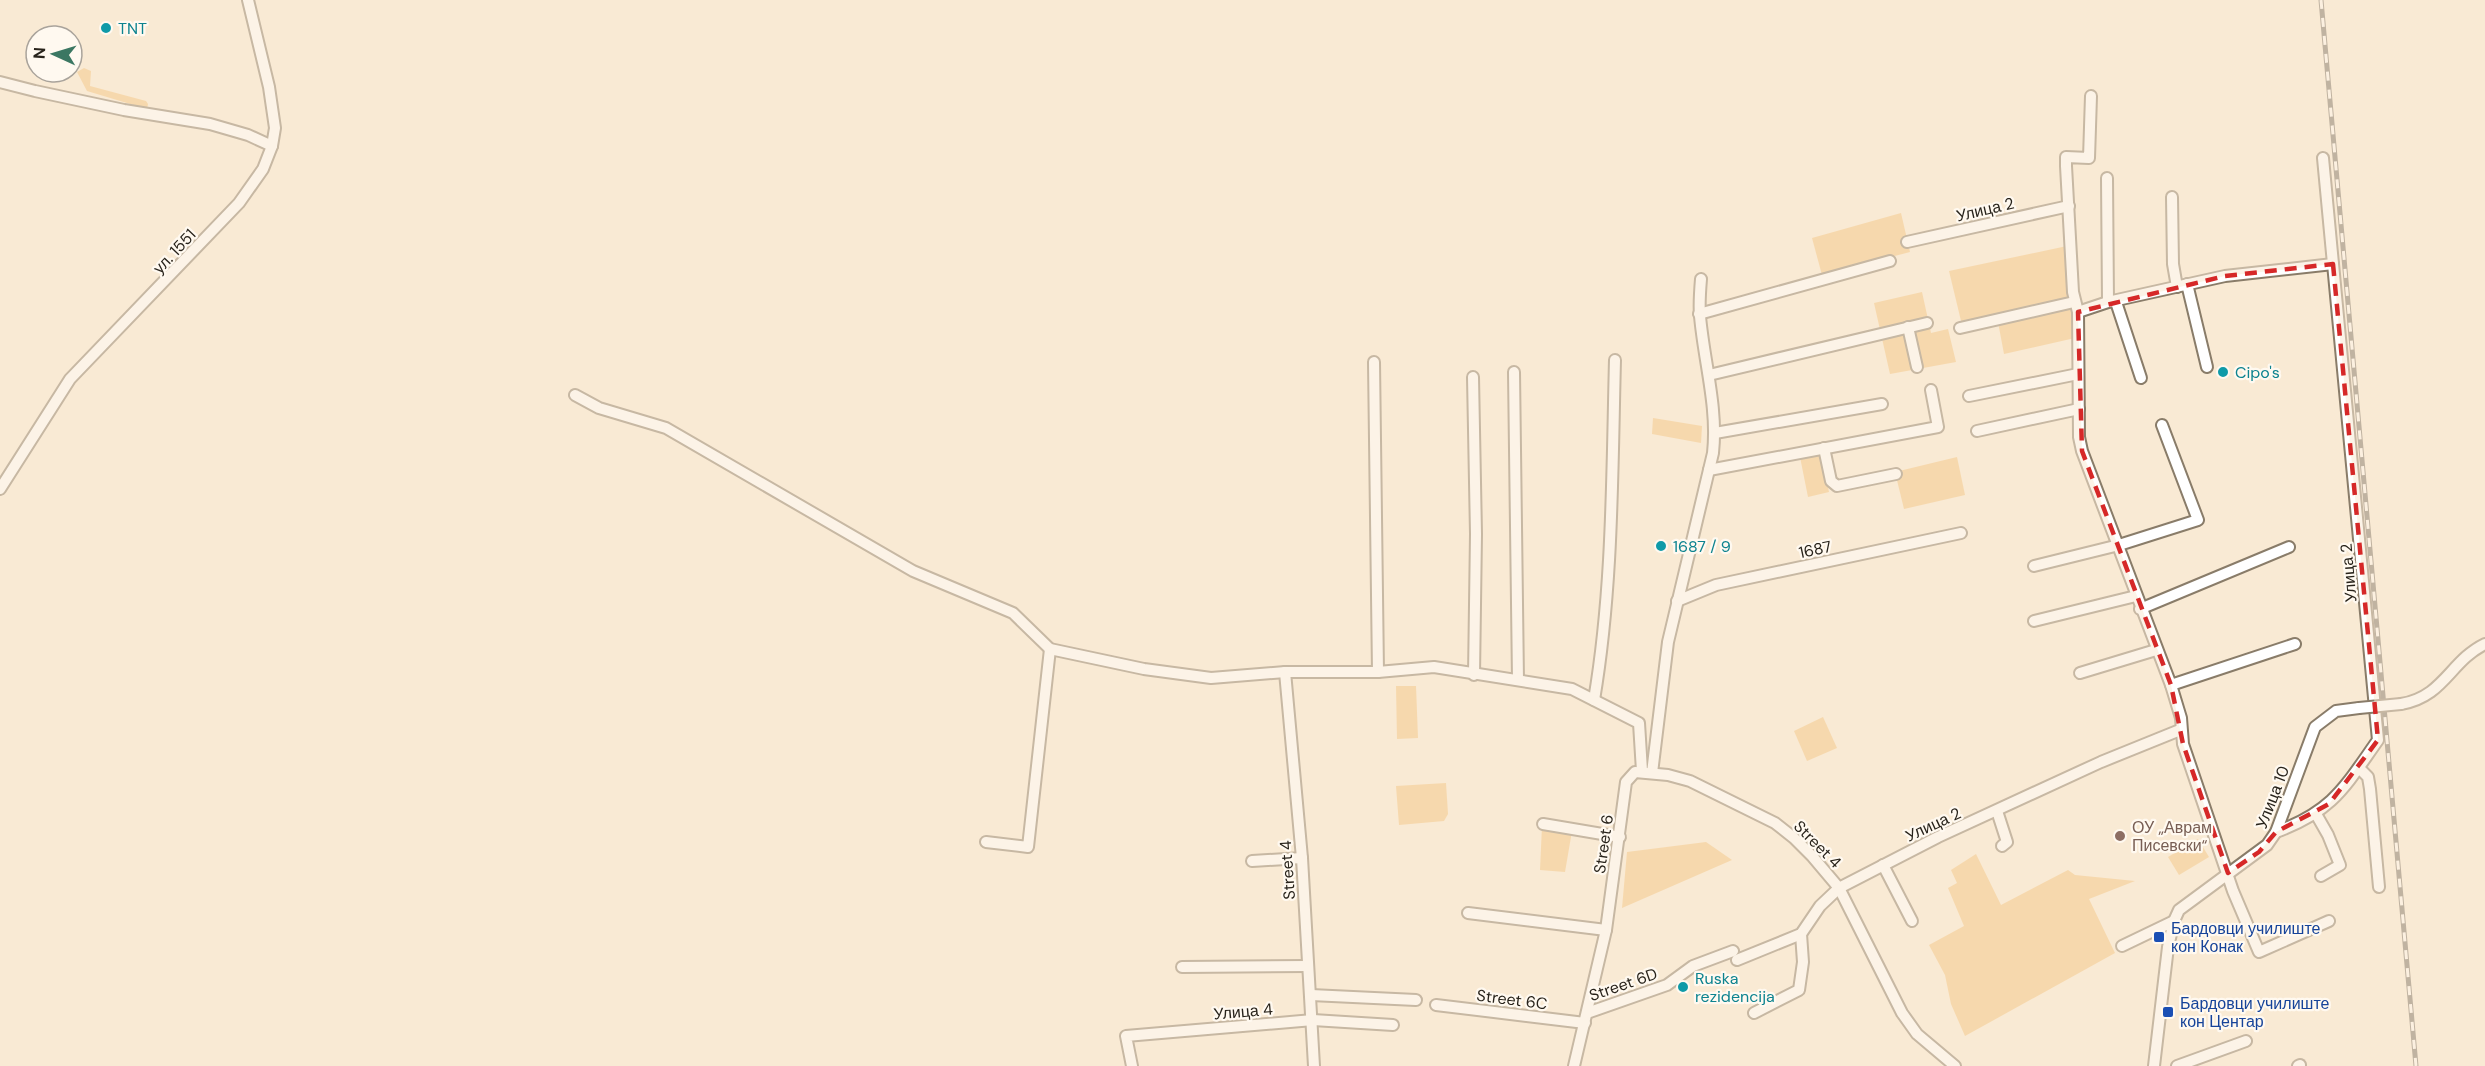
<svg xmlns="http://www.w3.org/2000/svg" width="2485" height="1066" viewBox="0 0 2485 1066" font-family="'DM Sans',sans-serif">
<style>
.green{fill:#f2c47e}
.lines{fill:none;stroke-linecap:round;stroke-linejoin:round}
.minor-casing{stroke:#897c69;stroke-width:14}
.minor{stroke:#fff;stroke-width:10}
.rail-casing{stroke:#7a7164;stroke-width:5}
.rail{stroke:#fff9f0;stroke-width:3;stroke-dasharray:9;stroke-linecap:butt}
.minor-bridge-casing{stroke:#897c69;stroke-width:14;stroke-linecap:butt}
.minor-bridge{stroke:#fff;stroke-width:10}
.marked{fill:none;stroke:#d62828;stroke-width:4.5;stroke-dasharray:12 8;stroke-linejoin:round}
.culture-dot{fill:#0f9aa8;stroke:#fff9f0;stroke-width:2}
.education-dot{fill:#8d6e63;stroke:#fff9f0;stroke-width:2}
.transit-dot{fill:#1a4fb4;stroke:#fff9f0;stroke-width:2}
.labels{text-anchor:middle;stroke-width:4.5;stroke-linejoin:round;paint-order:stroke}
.culture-label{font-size:16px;fill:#0d838f;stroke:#fff9f0;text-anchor:start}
.street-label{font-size:16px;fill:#28231b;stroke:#fff9f0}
.education-label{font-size:16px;fill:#785e54;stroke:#fff9f0;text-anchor:start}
.transit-label{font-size:16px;fill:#164399;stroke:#fff9f0;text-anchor:start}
</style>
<rect width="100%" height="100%" fill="#f9ead4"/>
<!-- green -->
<g class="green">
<polygon points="84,68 91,71 90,86 146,101 148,104 147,109 87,91 77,72"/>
<polygon points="1901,213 1910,252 1822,275 1812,238"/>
<polygon points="2067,246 2070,301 1962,325 1949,271"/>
<polygon points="1922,292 1931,333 1948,329 1956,362 1890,374 1874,303"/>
<polygon points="2070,305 2074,311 2075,338 2004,354 1998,322"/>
<polygon points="1653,418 1702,426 1701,443 1652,434"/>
<polygon points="1821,453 1829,492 1808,497 1800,457"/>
<polygon points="1957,457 1965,495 1904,509 1895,472"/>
<polygon points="1396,686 1416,686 1418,738 1397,739"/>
<polygon points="1823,717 1837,748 1807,761 1794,731"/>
<polygon points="1446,783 1448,814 1444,821 1399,825 1396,786"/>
<polygon points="1542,826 1572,831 1565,872 1540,870"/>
<polygon points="2198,839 2209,857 2179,875 2168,857"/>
<polygon points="1706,842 1732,860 1622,908 1627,852"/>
<polygon points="1976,854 2001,905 2068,870 2075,875 2135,881 2089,899 2115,953 1965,1036 1951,1004 1945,975 1929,945 1964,926 1948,888 1957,883 1951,870"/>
</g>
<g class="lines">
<!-- minor casing -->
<g class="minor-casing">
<g id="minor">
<polyline points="0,82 35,91 124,110 210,124 248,135 272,146"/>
<polyline points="2091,96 2089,158 2066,157 2066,166 2073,292 2078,312 2079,437 2082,451 2171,685 2181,718 2183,744 2233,891 2259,952 2329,921"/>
<polyline points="2107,178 2108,302"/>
<polyline points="2172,197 2173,264 2177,287"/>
<polyline points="1907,242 2069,206"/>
<polyline points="2187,284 2207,367"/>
<polyline points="2116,302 2141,378"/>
<polyline points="2078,312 2108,302 2225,276 2333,264"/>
<polyline points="1699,314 1890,261"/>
<polyline points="1908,327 1917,367"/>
<polyline points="1960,328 2074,302"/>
<polyline points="1374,362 1378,672"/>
<polyline points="1514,372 1518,680"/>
<polyline points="1709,375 1927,323"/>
<polyline points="1473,377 1476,534 1474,675"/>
<polyline points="575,395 599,408 666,428 913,571 1013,613 1050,649 1144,669 1211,678 1285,672 1378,672 1434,667 1572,689 1639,723 1642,771"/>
<polyline points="1969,396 2078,374"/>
<polyline points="1977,431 2079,409"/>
<polyline points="1715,433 1882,404"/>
<polyline points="1824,448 1831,481 1837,486 1896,474"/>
<polyline points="1709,470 1938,427 1931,390"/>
<polyline points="0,489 70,379 239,203 263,169 272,146 275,128 269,87 248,0"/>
<polyline points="2034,566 2119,545 2198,520 2162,425"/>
<polyline points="1677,601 1716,585 1961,533"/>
<polyline points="2140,609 2289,547"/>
<polyline points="2034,621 2136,596"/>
<polyline points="1285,672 1302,858 1314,1066"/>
<polyline points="2080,673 2156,650"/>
<polyline points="2171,685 2295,644"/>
<path d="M 1594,700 C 1613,588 1612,474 1615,360"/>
<path d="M 2401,704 C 2444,697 2450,661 2485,644"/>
<polyline points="2359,768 2368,777 2370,789 2379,887"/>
<path d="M 1652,773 L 1668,642 L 1713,453 C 1718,407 1704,362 1700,316 C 1699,304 1700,291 1701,279"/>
<polyline points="1997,811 2007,842 2002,846"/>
<polyline points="2316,814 2328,835 2340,865 2321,876"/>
<polyline points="1543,824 1620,837"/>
<path d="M 2276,832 C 2333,811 2344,788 2378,740 L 2323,158"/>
<polyline points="986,842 1028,847 1050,649"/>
<polyline points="1252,861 1302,858"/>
<polyline points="1883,865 1912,921"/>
<polyline points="1468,913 1606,930"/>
<polyline points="2122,946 2174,921"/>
<polyline points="1737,960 1801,934 1820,906 1839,888 1938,837 2101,762 2180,730"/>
<polyline points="1182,967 1308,966"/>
<polyline points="1311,995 1416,1000"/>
<polyline points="1436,1005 1585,1023"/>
<polyline points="1587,1013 1667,985 1693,966 1733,951"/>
<polyline points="1754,1013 1799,990 1803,962 1801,934"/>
<polyline points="1132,1066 1126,1036 1313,1020 1393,1025"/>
<polyline points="1574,1066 1606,930 1626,782 1635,772 1668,775 1690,781 1775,823 1794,838 1812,856 1839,888 1902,1013 1917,1034 1955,1066"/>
<polyline points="2154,1066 2168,947 2174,921 2179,910 2267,845 2276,832 2315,727 2336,711 2359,708"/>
<polyline points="2177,1066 2246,1041"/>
<polyline points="2298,1066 2300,1065"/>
</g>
</g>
<!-- minor -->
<use href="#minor" class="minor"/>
<!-- rail casing -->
<g class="rail-casing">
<polyline id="rail" points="2321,0 2416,1066"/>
</g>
<!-- rail -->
<use href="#rail" class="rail"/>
<!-- minor-bridge casing -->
<g class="minor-bridge-casing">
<polyline id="minor-bridge" points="2359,708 2401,704"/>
</g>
<!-- minor-bridge -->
<use href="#minor-bridge" class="minor-bridge"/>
</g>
<!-- marked area -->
<path d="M0 0H2485V1066H0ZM 2333,264 L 2378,740 L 2329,804 L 2276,832 L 2259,852 L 2228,873 L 2183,744 L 2171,685 L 2082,451 L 2078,312 L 2225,276 Z" fill="#f9ead4" fill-opacity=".55" fill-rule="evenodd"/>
<path class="marked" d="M 2333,264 L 2378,740 L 2329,804 L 2276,832 L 2259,852 L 2228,873 L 2183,744 L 2171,685 L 2082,451 L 2078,312 L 2225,276 Z"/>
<!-- markers -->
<g class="culture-dot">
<circle cx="106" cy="28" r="6"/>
<circle cx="2223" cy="372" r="6"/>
<circle cx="1661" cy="546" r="6"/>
<circle cx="1683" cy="987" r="6"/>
</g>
<circle class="education-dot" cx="2120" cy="836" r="6"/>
<g class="transit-dot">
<rect x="2153" y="931" width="12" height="12" rx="3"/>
<rect x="2162" y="1006" width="12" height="12" rx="3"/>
</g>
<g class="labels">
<!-- culture labels -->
<g class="culture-label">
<text x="118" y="34">TNT</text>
<text x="2235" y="378">Cipo's</text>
<text x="1673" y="552">1687 / 9</text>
<text x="1695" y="984">Ruska<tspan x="1695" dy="18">rezidencija</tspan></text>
</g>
<!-- street labels -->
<g class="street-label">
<text transform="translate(1985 209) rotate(-13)" y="6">Улица 2</text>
<text transform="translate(174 251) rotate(-47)" y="6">ул. 1551</text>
<text transform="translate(1815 549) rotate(-12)" y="6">1687</text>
<text transform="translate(2348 573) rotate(-95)" y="6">Улица 2</text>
<text transform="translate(2272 797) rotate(-69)" y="6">Улица 10</text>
<text transform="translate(1933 824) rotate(-25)" y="6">Улица 2</text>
<text transform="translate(1603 844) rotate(-82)" y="6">Street 6</text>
<text transform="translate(1818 844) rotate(45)" y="6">Street 4</text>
<text transform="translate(1287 870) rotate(-94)" y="6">Street 4</text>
<text transform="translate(1623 984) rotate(-19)" y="6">Street 6D</text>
<text transform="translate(1512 999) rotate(7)" y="6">Street 6C</text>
<text transform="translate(1243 1011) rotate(-5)" y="6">Улица 4</text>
</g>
<!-- education labels -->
<g class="education-label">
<text x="2132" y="833">ОУ „Аврам<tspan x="2132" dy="18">Писевски“</tspan></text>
</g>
<!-- transit labels -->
<g class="transit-label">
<text x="2171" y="934">Бардовци училиште<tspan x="2171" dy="18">кон Конак</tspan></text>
<text x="2180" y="1009">Бардовци училиште<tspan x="2180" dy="18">кон Центар</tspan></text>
</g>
</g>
<!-- north arrow -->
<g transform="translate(54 54) rotate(274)"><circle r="28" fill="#fff9f0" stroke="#a9a39b" stroke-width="1.5"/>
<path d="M0-4.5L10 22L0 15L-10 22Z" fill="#3b7762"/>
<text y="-9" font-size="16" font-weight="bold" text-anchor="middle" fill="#28231b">N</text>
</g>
</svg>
